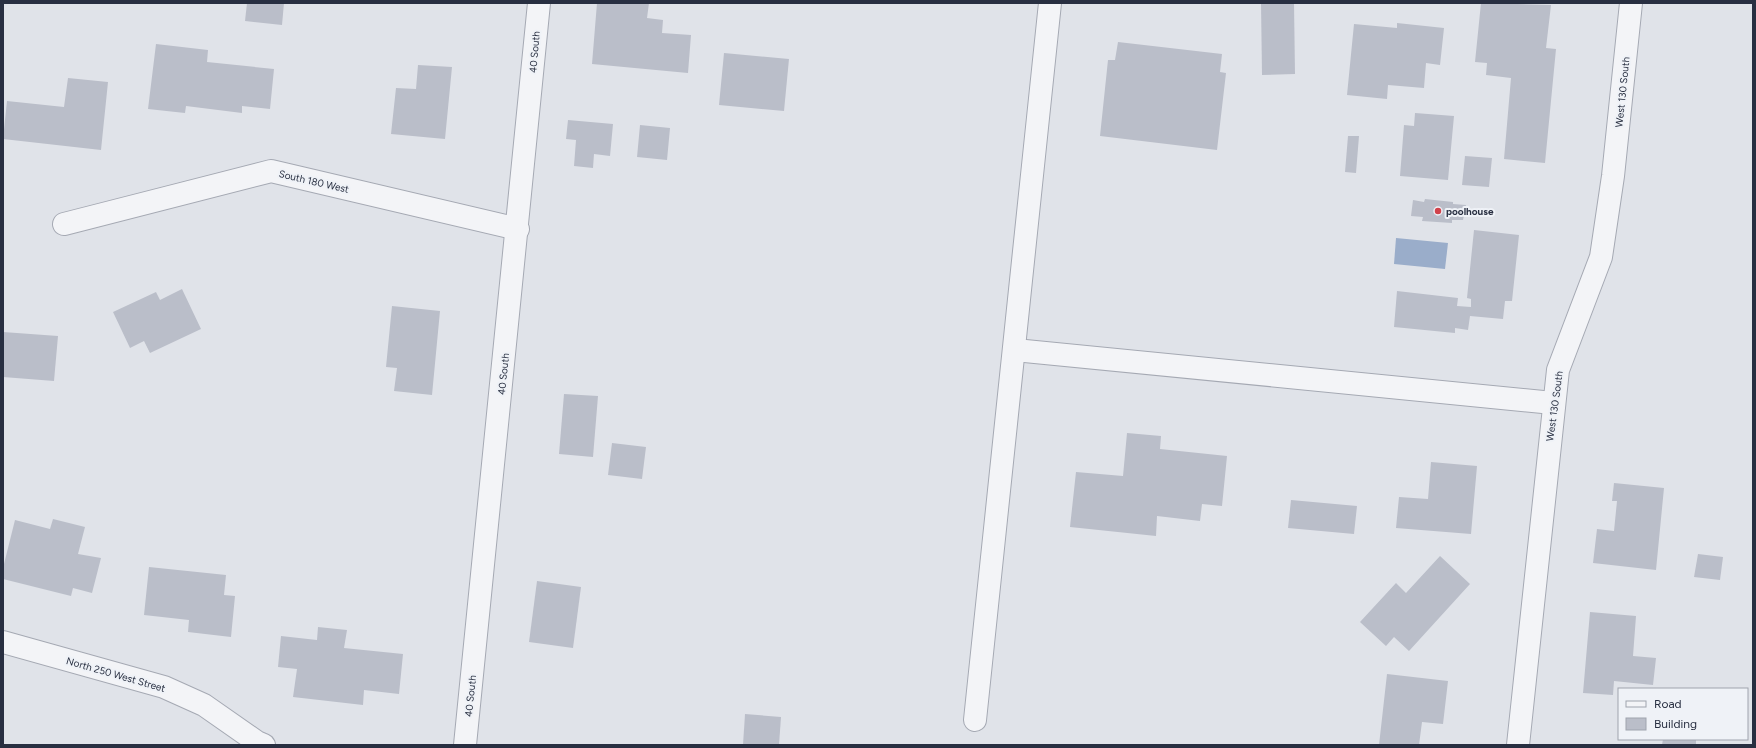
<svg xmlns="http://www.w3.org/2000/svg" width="1756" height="748" viewBox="0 0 1756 748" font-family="Figtree,sans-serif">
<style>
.water{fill:#9aadca}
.building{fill:#babec9}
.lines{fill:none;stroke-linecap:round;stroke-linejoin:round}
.minor-casing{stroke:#a5a9b3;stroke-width:24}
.minor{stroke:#f3f4f7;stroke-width:22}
.poi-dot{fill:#d1424b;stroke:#eff2f7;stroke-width:1.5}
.labels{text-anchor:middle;stroke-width:4;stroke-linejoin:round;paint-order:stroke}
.street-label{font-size:10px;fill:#282f41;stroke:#eff2f7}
.poi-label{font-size:10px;font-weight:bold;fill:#282f41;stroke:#eff2f7;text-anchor:start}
</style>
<rect width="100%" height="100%" fill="#e0e3e9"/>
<!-- water -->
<polygon class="water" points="1396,238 1448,243 1445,269 1394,264"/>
<!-- building -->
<g class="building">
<polygon points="247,3 284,3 282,25 245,21"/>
<polygon points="597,3 649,3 647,18 663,20 662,33 691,35 688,73 592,64"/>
<polygon points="1261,3 1294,3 1295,74 1262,75"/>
<polygon points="1481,3 1551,5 1546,48 1556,49 1545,163 1504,159 1511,78 1486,75 1487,63 1475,62"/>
<polygon points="1397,23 1444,28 1440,65 1426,63 1424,88 1388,85 1387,99 1347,95 1354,24 1397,28"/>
<polygon points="1118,42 1222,54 1220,72 1226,73 1217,150 1100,136 1108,60 1115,60"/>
<polygon points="156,44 208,50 207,62 274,69 270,109 242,106 242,113 186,106 185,113 148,109"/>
<polygon points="724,53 789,59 784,111 719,105"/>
<polygon points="418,65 452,67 445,139 391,134 396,88 416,89"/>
<polygon points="68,78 108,82 101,150 3,139 7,101 64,107"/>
<polygon points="1415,113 1454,116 1448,180 1400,176 1404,125 1414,126"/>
<polygon points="568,120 613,124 610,156 594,154 593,168 574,166 576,140 566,139"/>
<polygon points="640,125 670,128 667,160 637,157"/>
<polygon points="1348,136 1359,136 1356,173 1345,172"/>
<polygon points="1465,156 1492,158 1489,187 1462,185"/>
<polygon points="1425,199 1453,202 1453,204 1466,205 1463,220 1452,220 1452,223 1422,221 1423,217 1411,216 1413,200 1424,202"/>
<polygon points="1474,230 1519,235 1512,301 1505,301 1503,319 1470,316 1468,330 1455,328 1455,333 1394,327 1397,291 1458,298 1457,306 1471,307 1471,299 1467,298"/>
<polygon points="182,289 201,329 150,353 144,341 130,348 113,312 156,292 160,300"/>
<polygon points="392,306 440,311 432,395 394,391 397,368 386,367"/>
<polygon points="3,332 58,336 54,381 3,377"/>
<polygon points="564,394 598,396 593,457 559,454"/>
<polygon points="1127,433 1161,436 1160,449 1227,456 1222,506 1202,504 1200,521 1157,516 1156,536 1070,527 1076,472 1123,476"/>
<polygon points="612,443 646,447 642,479 608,475"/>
<polygon points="1431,462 1477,466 1471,534 1396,528 1399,497 1428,499"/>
<polygon points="1614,483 1664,488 1656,570 1593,563 1597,529 1614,531 1617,501 1612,501"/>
<polygon points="1291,500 1357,506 1354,534 1288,528"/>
<polygon points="53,519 85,527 78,554 101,558 92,593 73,588 71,596 3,579 3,568 15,520 50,529"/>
<polygon points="1698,554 1723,557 1720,580 1694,577"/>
<polygon points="1440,556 1470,584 1409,651 1394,637 1386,646 1360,622 1396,583 1406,593"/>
<polygon points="149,567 226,575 224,595 235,596 231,637 188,632 189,620 144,615"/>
<polygon points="537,581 581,587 573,648 529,642"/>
<polygon points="1590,612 1636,616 1633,656 1656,658 1653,685 1614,681 1613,695 1583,693"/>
<polygon points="318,627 347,630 344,648 403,654 399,694 364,690 363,705 293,697 297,669 278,667 281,636 317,640"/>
<polygon points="1387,674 1448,681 1443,724 1422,722 1419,745 1379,745"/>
<polygon points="745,714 781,717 779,745 743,745"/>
<polygon points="1663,739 1696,739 1696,745 1662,745"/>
</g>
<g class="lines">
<!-- minor casing -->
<g class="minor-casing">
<g id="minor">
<polyline points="64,224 271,171 518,229"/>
<polyline points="1015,350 1553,403"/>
<polyline points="3,642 164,687 204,705 257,742 264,745"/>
<polyline points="975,720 1050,3"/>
<polyline points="465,745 539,3"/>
<polyline points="1518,745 1558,370 1601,257 1613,176 1631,3"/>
</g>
</g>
<!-- minor -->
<use href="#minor" class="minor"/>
</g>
<!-- markers -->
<circle class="poi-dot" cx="1438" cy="211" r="4"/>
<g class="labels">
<!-- street labels -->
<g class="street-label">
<text transform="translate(534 52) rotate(-85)" y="4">40 South</text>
<text transform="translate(1622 92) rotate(-84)" y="4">West 130 South</text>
<text transform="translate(314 181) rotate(13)" y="4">South 180 West</text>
<text transform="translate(503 374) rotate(-84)" y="4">40 South</text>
<text transform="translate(1554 406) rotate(-82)" y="4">West 130 South</text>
<text transform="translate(116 674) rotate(16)" y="4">North 250 West Street</text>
<text transform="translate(470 696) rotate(-84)" y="4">40 South</text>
</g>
<!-- poi labels -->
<g class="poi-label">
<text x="1446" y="215">poolhouse</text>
</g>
</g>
<!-- border -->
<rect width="1756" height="748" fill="none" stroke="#282f41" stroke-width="8"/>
<!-- legend -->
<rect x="1618" y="688" width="130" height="52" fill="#eff2f7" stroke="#9fa4ae"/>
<rect x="1626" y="701" width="20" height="6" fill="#f3f4f7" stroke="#9fa4ae"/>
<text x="1654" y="708" font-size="12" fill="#282f41">Road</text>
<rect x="1626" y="718" width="20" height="12" fill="#babec9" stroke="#9fa4ae"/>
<text x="1654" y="728" font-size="12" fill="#282f41">Building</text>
</svg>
